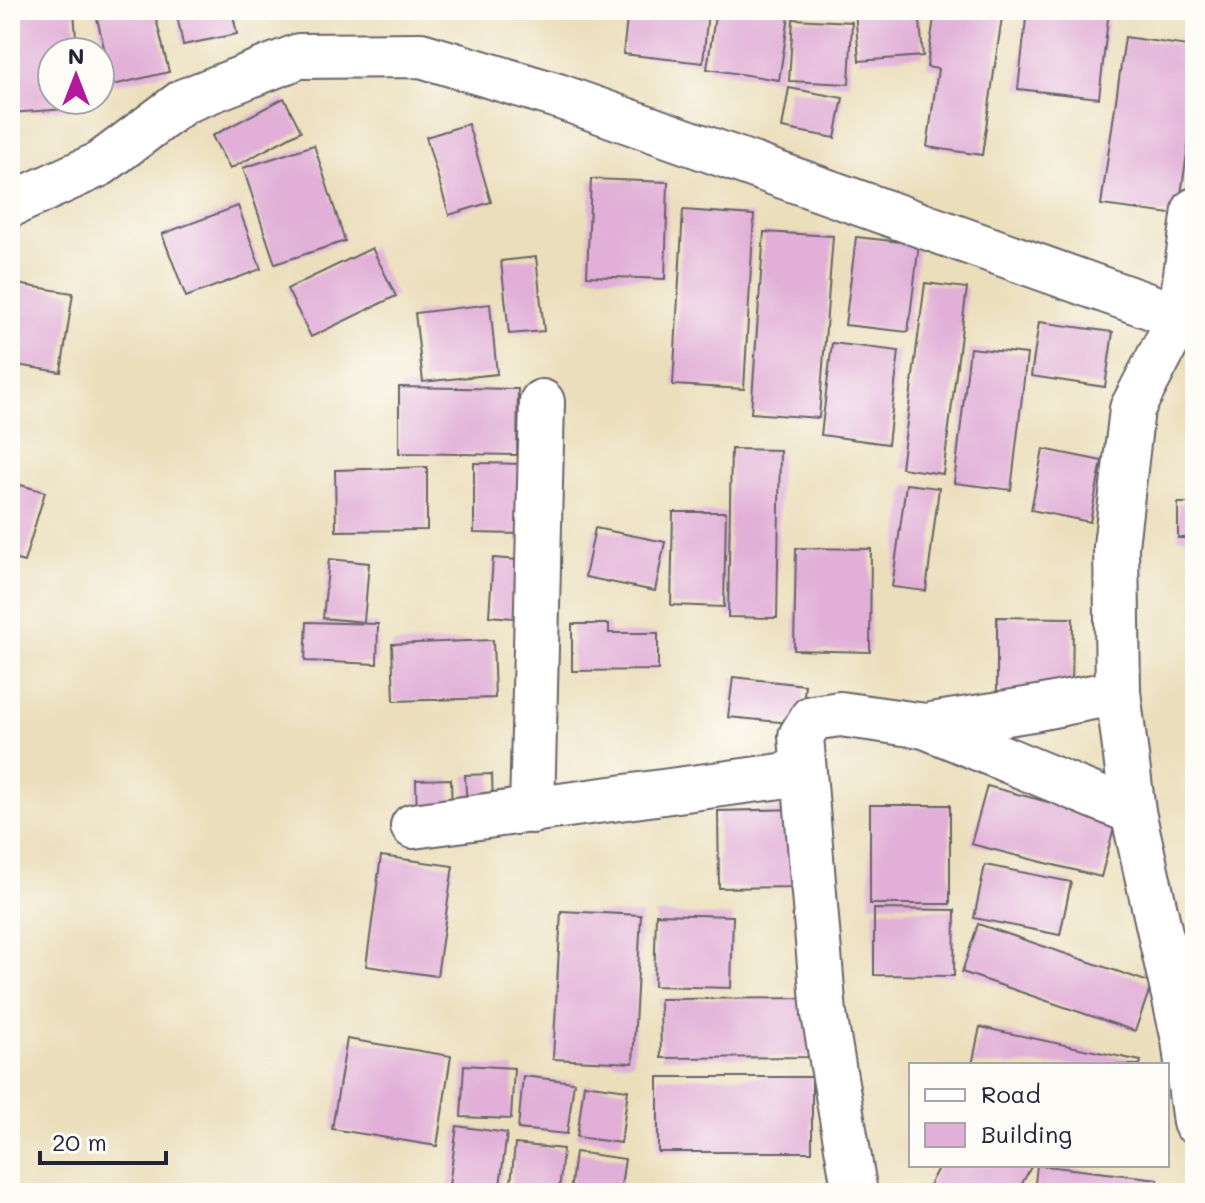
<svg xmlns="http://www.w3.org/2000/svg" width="1205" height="1203" viewBox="0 0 1205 1203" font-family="Mali,sans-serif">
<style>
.building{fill:#e1afd7}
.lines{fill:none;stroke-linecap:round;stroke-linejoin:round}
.street-casing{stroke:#686468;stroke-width:48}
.street{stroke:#fff;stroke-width:44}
</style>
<rect width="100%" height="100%" fill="#fdfcf7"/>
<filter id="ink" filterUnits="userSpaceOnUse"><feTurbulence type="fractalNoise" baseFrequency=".0125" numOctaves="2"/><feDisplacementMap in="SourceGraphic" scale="16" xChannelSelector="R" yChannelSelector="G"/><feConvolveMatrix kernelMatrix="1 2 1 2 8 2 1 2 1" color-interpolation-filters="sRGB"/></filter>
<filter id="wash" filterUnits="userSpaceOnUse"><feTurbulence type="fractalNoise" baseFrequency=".006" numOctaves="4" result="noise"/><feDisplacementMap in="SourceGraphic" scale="32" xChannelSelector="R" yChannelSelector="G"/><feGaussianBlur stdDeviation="1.8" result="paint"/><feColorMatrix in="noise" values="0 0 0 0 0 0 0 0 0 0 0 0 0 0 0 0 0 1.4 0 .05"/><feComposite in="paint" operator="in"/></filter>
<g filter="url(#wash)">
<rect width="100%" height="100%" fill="#ebdebb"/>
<g id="blocks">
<!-- building -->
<g class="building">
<polygon points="10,10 74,10 77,52 52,52 52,100 80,100 81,108 10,113"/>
<polygon points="95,10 154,10 169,72 113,85"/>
<polygon points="176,10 232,10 237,34 183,45"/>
<polygon points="628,10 708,10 703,63 623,54"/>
<polygon points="716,10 790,10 779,80 707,69"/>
<polygon points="855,10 919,10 923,56 859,61"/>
<polygon points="935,10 1003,10 982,155 927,147 938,69 927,67"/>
<polygon points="1027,10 1109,10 1099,98 1018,89"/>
<polygon points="793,19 852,22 849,84 789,81"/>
<polygon points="1125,37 1195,47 1195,99 1178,215 1101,205"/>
<polygon points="789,88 843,98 835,138 782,128"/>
<polygon points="284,98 301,131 230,169 212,136"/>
<polygon points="468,124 491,202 449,215 426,137"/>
<polygon points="314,145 345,241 275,264 243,168"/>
<polygon points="591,179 668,182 665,279 587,276"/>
<polygon points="238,206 261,269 186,297 162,234"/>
<polygon points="683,210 754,215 744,389 673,385"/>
<polygon points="764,232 833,236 819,418 751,413"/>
<polygon points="856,237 919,244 908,332 845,325"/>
<polygon points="372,248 396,296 311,337 287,289"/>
<polygon points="536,257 544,331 509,334 501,261"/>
<polygon points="10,283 73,293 61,372 10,364"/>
<polygon points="925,283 967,288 943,474 901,468"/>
<polygon points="490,304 497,374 423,382 415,313"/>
<polygon points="1039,322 1113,332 1105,387 1031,376"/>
<polygon points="832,343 899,351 888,444 821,435"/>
<polygon points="970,348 1027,354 1011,490 954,483"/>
<polygon points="399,387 518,389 517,455 399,453"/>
<polygon points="1189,396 1195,396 1195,443 1187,443"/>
<polygon points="731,449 780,450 777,618 728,617"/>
<polygon points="1043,449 1102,461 1090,522 1031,510"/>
<polygon points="474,463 526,464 525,534 474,533"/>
<polygon points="427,467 427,530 336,531 335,470"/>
<polygon points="10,482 45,492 24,562 10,558"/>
<polygon points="906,484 939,488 926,591 892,587"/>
<rect x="1178" y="503" width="17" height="35"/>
<polygon points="673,512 726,512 724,607 671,605"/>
<polygon points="595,528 665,542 655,591 585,577"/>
<polygon points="796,548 871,549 870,652 794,650"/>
<polygon points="493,558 530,561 525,619 489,616"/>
<polygon points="329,559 369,563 364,622 323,618"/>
<polygon points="997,617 1073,618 1072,693 997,692"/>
<polygon points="307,622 378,624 377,664 305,661"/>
<polygon points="572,624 609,624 609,633 658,633 658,670 572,671"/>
<polygon points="493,640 495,698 394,701 392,644"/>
<polygon points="733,677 805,685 801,724 728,717"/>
<polygon points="492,774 493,807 467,808 465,775"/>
<polygon points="451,779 452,817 417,817 416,780"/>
<polygon points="987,786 1116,820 1101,877 971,844"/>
<rect x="870" y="805" width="80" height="99"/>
<polygon points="798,809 799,887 719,888 718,811"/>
<polygon points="381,856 453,866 437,976 366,966"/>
<polygon points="985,865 1071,882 1060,935 974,918"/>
<polygon points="874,909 955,910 954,976 874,975"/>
<polygon points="561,911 641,915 633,1063 553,1059"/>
<polygon points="656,914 733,916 731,988 654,986"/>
<polygon points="978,924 1152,983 1135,1031 962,972"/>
<polygon points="812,998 812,1057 661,1058 660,999"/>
<polygon points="980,1027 1141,1061 1140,1065 972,1065"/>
<polygon points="347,1039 451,1056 437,1146 332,1129"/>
<polygon points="464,1065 514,1068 511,1119 461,1117"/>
<polygon points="523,1076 574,1082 567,1134 518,1129"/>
<rect x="658" y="1077" width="154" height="75"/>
<polygon points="584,1084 628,1090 621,1143 577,1137"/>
<polygon points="457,1126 507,1133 499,1193 448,1193"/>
<polygon points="515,1144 563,1149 559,1193 510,1193"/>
<polygon points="575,1152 625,1159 620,1193 570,1193"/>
<polygon points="932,1165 1032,1165 1017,1193 925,1193 938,1168"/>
<polygon points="1037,1165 1158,1179 1156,1193 1034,1193"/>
</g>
</g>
</g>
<g filter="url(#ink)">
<use href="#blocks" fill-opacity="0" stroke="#686468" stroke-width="2"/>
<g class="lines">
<!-- street casing -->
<g class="street-casing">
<g id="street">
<polyline points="10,205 100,164 184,101 299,56 421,55 558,96 1180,317"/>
<polyline points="1195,210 1180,317 1132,409 1116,546 1118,692 1133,812 1184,1040 1195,1122"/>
<polyline points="925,726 1133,812"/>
<polyline points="532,811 542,402"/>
<polyline points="413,826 803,773"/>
<polyline points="855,1193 824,1014 801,736 812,718 840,714 925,726 1038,708 1118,692"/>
</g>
</g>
<!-- street -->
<use href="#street" class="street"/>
</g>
</g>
<!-- margin -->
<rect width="1205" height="1203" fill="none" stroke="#fdfcf7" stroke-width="40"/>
<!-- legend -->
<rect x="909" y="1063" width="260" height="104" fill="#fdfcf7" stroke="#a5a5ac" stroke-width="2"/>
<rect x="925" y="1089" width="40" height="12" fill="#ffffff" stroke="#a5a5ac" stroke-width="2"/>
<text x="981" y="1103" font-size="24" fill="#22223b">Road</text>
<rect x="925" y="1123" width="40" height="24" fill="#e1afd7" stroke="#a5a5ac" stroke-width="2"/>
<text x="981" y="1143" font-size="24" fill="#22223b">Building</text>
<!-- north arrow -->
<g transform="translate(76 76)"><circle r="38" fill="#fdfcf7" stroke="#a5a5ac" stroke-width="2"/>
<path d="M0-6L14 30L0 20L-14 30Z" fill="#b5179e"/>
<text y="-12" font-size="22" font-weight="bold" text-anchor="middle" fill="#22223b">N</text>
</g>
<!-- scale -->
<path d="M40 1151v12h126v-12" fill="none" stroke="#22223b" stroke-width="4"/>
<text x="52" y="1151" font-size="24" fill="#22223b" stroke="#fdfcf7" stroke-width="6" paint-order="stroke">20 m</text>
</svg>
